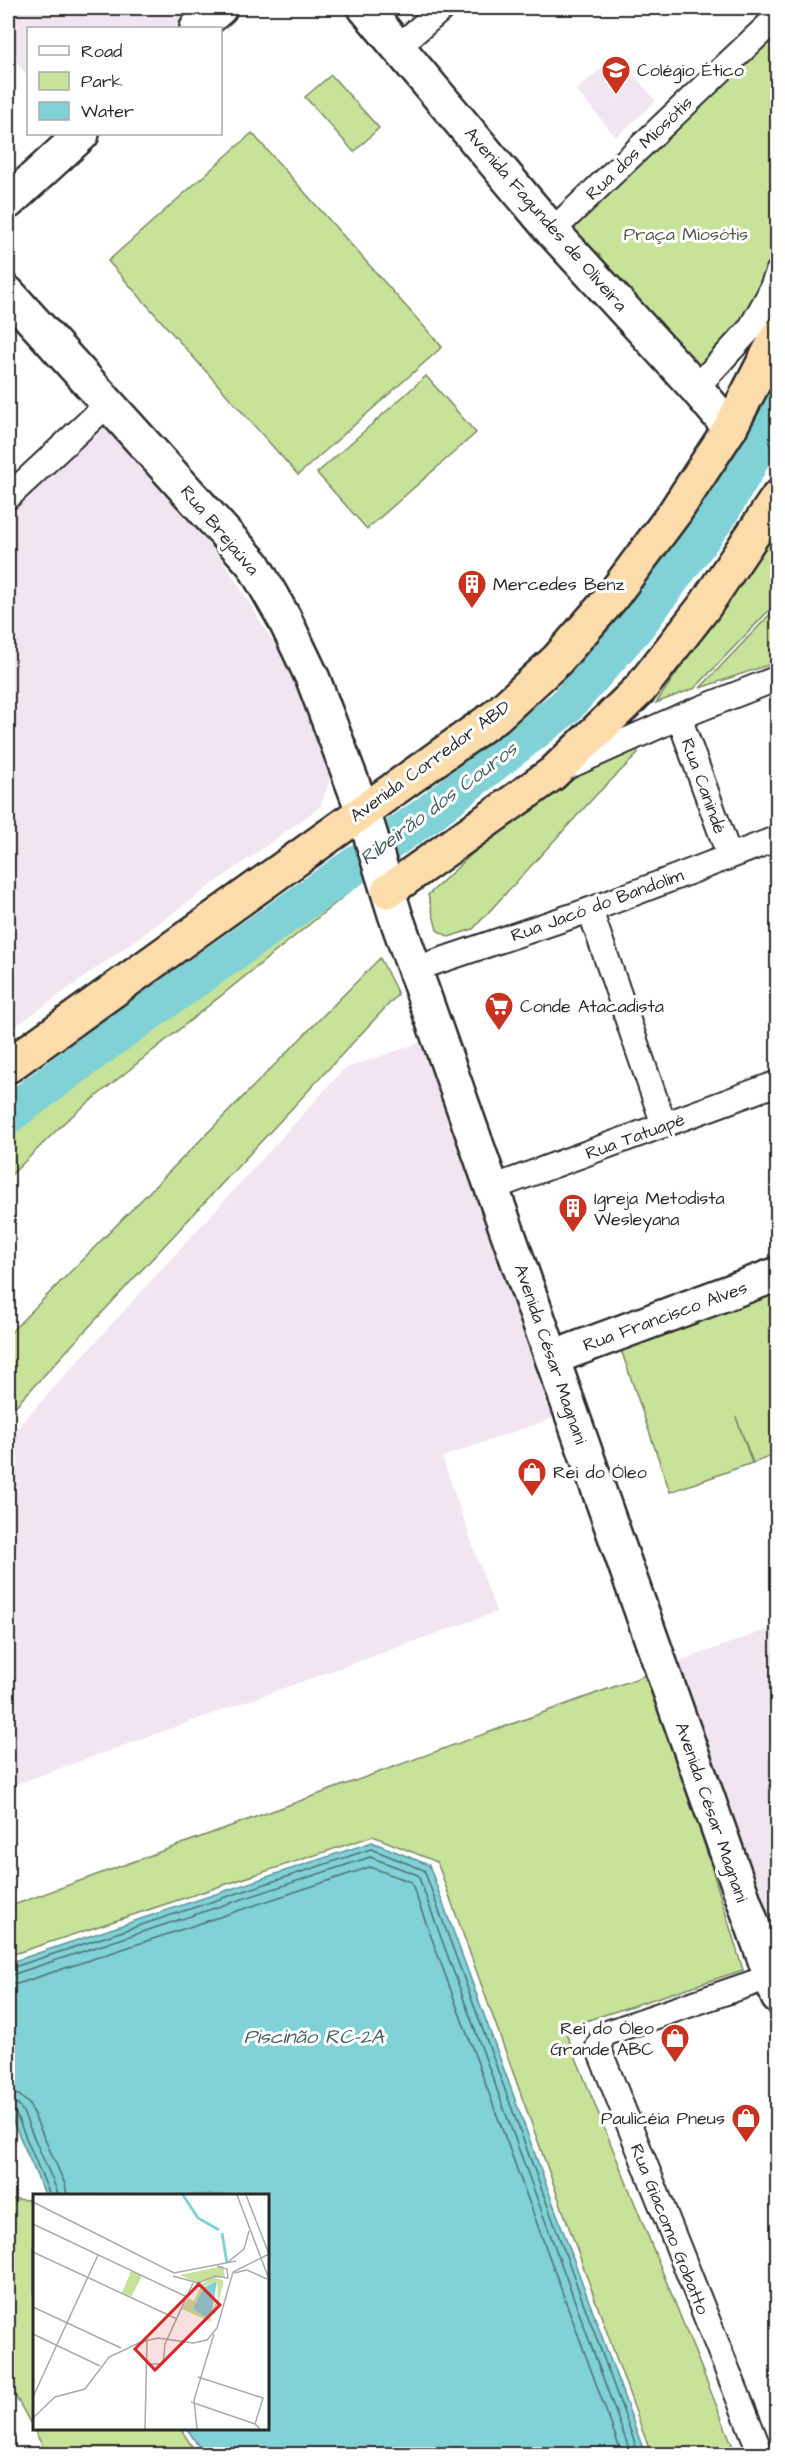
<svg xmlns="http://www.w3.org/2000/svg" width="785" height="2462" viewBox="0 0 785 2462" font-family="'Architects Daughter',sans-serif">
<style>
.built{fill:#f1e5f1}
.green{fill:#c7e39a;stroke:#798762;stroke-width:1.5}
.water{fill:#80d2d7;stroke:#5e8f92;stroke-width:1.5}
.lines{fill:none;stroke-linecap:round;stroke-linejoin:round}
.shore{stroke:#4d6e70;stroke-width:1.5}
.river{stroke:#80d2d7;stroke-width:38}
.street-casing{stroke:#2b2b2b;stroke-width:28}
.secondary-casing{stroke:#2b2b2b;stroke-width:38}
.highway-casing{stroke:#2b2b2b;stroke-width:38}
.street{stroke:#fff;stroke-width:24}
.secondary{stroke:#fff;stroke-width:33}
.highway{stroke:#fddcac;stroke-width:33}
.labels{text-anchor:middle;stroke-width:6;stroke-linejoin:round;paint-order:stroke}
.poi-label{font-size:18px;fill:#2b2b2b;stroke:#fff;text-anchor:start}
.street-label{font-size:18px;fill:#2b2b2b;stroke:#fff}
.park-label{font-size:18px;fill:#525947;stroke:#fff}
.water-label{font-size:20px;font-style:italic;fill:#445d5f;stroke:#fff}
.inset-river{fill:none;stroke:#80d2d7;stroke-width:3}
.inset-road{fill:none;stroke:#aaa;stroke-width:1.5}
.view{fill:#d62828;fill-opacity:0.15;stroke:#d62828;stroke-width:3}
.inset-edge{fill:none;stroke:#2b2b2b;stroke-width:3}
</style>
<rect width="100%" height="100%" fill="#fff"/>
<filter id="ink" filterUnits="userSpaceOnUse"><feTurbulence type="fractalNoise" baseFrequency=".0167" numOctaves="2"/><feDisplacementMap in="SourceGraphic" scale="12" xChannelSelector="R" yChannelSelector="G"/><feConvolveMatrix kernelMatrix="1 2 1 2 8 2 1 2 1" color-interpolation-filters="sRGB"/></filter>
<g filter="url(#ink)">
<!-- built -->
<g class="built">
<polygon points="8,8 210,8 187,28 28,28 28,76 8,53"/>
<polygon points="617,55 656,101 616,137 576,90"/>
<polygon points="103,422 224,562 283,658 320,736 332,775 320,807 8,1032 8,509"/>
<polygon points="430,1039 559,1416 442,1457 496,1612 8,1787 8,1438 344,1069"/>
<polygon points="777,1626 777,1931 672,1664"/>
</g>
<!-- green -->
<g class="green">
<polygon points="777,23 777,246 744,325 696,381 560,231"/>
<polygon points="331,75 379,128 354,152 305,97"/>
<polygon points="252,133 442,347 298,475 108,261"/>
<polygon points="426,376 476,433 367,529 317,473"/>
<polygon points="777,527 777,602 695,688 656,703"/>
<polygon points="777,607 777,662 700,688"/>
<polygon points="637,742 638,754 597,794 473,929 449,937 437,930 428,895 489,838 567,782"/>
<polygon points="340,885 347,894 67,1120 8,1178 8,1135"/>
<polygon points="380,958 398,994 8,1414 8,1335"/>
<polygon points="778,1286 777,1454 753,1463 736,1417 752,1463 670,1492 618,1341"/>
<polygon points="652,1673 743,1970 564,2028 736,2454 651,2454 437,1862 373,1836 8,1956 8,1907"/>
<polygon points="8,2199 34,2200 34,2428 180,2428 197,2454 47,2454 8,2382"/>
</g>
<!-- water -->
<polygon class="water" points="372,1842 429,1865 645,2454 203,2454 187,2428 267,2428 267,2195 45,2195 44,2192 8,2110 8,1963"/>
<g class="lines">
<!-- shore -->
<g class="shore">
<polyline points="8,1969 371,1849 424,1870 639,2454"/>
<polyline points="8,1976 370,1857 418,1875 631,2454"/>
<polyline points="8,1985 17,1984 370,1867 411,1882 622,2454"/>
<polyline points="8,2093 19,2095 29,2104 65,2184 67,2195"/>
<polyline points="8,2102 17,2104 22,2110 56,2188 58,2195"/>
<polyline points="8,2110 16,2114 50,2195"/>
</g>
<!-- river -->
<polyline class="river" points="8,1115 106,1042 428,814 565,707 636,626 717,517 747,466 778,403"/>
<!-- street casing -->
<g class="street-casing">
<g id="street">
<polyline points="399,46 443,8"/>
<polyline points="552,231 778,16"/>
<polyline points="696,388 750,329 769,295 778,272"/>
<polyline points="8,497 109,403"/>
<polyline points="679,717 729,855"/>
<polyline points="567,767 679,717 778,678"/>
<polyline points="590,910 664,1125"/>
<polyline points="415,969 590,910 778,838"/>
<polyline points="492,1188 778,1083"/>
<polyline points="761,2454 598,2047 604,2034 770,1977"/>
</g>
</g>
<!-- secondary casing -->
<g class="secondary-casing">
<g id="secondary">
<polyline points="365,8 552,231 696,388 730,428"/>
<polyline points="197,28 220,8"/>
<polyline points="8,202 82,134"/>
<polyline points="8,293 253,564 284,618 313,679 363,811 395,914 778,1997"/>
<polyline points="552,1358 778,1274"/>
</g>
</g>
<!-- highway casing -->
<g class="highway-casing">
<g id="highway">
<polyline points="388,891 552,774 640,689 704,607 778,497"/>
<polyline points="8,1066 496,716 557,660 611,598 675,512 730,428 778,335"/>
</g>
</g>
<!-- street -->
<use href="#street" class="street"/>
<!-- secondary -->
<use href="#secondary" class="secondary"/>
<!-- highway -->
<use href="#highway" class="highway"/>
</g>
</g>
<!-- icons -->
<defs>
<g id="school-pin" transform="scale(1.5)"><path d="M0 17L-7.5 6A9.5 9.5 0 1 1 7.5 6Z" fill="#c8321e" stroke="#fff"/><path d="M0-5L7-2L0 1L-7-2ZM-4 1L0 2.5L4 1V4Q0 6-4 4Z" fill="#fff"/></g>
<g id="building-pin" transform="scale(1.5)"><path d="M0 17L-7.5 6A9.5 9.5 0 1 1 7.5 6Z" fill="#c8321e" stroke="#fff"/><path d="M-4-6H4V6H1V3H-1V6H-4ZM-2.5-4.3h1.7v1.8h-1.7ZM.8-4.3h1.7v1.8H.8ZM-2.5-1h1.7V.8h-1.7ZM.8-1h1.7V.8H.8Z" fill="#fff"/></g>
<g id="supermarket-pin" transform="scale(1.5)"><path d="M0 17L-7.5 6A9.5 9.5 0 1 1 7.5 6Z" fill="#c8321e" stroke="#fff"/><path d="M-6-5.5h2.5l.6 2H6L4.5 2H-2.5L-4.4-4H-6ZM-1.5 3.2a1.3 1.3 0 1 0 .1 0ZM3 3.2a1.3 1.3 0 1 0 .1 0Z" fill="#fff"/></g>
<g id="shop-pin" transform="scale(1.5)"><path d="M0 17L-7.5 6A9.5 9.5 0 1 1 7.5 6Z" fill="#c8321e" stroke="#fff"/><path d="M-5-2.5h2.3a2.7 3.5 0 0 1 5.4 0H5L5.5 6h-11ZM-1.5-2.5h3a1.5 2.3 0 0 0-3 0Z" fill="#fff"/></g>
</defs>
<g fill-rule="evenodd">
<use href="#school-pin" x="616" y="70"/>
<use href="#building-pin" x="472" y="584"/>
<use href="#supermarket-pin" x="499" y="1006"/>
<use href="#building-pin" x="573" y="1208"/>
<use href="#shop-pin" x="532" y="1472"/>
<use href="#shop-pin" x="675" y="2038"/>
<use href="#shop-pin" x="746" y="2118"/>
</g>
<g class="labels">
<!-- poi labels -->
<g class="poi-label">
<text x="637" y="76">Colégio Ético</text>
<text x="493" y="590">Mercedes Benz</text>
<text x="520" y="1012">Conde Atacadista</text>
<text x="594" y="1204">Igreja Metodista<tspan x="594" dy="21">Wesleyana</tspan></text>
<text x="553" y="1478">Rei do Óleo</text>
<text x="654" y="2034" text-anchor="end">Rei do Óleo<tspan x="654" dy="21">Grande ABC</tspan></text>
<text x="725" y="2124" text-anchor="end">Paulicéia Pneus</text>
</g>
<!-- street labels -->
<g class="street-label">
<text transform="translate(639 148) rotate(-44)" y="6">Rua dos Miosótis</text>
<text transform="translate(546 219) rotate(49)" y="6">Avenida Fagundes de Oliveira</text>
<text transform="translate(220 530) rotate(50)" y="6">Rua Brejaúva</text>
<text transform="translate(430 761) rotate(-36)" y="6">Avenida Corredor ABD</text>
<text transform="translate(704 786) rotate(70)" y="6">Rua Canindé</text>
<text transform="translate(597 905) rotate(-20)" y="6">Rua Jacó do Bandolim</text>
<text transform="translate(635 1136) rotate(-20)" y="6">Rua Tatuapé</text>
<text transform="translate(665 1316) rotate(-20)" y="6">Rua Francisco Alves</text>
<text transform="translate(551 1354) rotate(71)" y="6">Avenida César Magnani</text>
<text transform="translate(712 1812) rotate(71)" y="6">Avenida César Magnani</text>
<text transform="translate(670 2229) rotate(68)" y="6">Rua Giacomo Gobatto</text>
</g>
<!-- park labels -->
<g class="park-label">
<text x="686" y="240">Praça Miosótis</text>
</g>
<!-- water labels -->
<g class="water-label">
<text transform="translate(438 803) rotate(-37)" y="7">Ribeirão dos Couros</text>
<text x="314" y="2043">Piscinão RC-2A</text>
</g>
</g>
<!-- overview -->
<g transform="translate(33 2194)">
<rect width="236" height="236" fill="#fff"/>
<path d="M 190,72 L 192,82 L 164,89 L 147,81 ZM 98,77 L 109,82 L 98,103 L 89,99 ZM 179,84 L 190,86 L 190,91 L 182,121 L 179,117 L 185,104 L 184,87 L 171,92 L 160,115 L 174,124 L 177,121 L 178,128 L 149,115 L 155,104 L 161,107 L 169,90 Z" fill="#c7e39a"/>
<path d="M 184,87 L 179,117 L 174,124 L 160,115 L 171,93 Z" fill="#80d2d7"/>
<path class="inset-river" d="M 150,1 L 165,24 L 186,36M 189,39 L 194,69"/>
<path class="inset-road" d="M 204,1 L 236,85M 213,1 L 236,60M 0,8 L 141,79 L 203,67M 0,30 L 154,103M 0,58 L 144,125M 195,68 L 211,55 L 216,37M 184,72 L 194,75 L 195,85M 201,79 L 214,76 L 234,85M 140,82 L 165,89M 163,90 L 182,82 L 195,84M 0,113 L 88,154M 0,140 L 67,172M 113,170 L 130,170 L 132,150 L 160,89M 165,183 L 230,204 L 222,230M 0,203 L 65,61M 158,208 L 222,230 L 227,235M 0,224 L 22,203 L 52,195 L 76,163 L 108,148 L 125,144 L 160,149 L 174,146 L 184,134 L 200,78 L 236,60M 112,235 L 114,145M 164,235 L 161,206 L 181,140"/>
<path class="view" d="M 166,90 L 187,111 L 122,176 L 102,155 Z"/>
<rect width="236" height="236" class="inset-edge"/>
</g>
<!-- margin -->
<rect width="785" height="2462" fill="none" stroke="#fff" stroke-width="30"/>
<rect x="15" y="15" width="755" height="2432" fill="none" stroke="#2b2b2b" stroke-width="2" filter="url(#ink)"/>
<!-- legend -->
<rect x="27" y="27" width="195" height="108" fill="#ffffff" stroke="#aaaaaa" stroke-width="1.5"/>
<rect x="39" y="46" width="30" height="9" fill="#ffffff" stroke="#aaaaaa" stroke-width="1.5"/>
<text x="81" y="57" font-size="18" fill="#2b2b2b">Road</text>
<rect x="39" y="72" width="30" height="18" fill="#c7e39a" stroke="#aaaaaa" stroke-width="1.5"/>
<text x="81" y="87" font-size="18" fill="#2b2b2b">Park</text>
<rect x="39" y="102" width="30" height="18" fill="#80d2d7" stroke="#aaaaaa" stroke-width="1.5"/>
<text x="81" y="117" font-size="18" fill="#2b2b2b">Water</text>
</svg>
